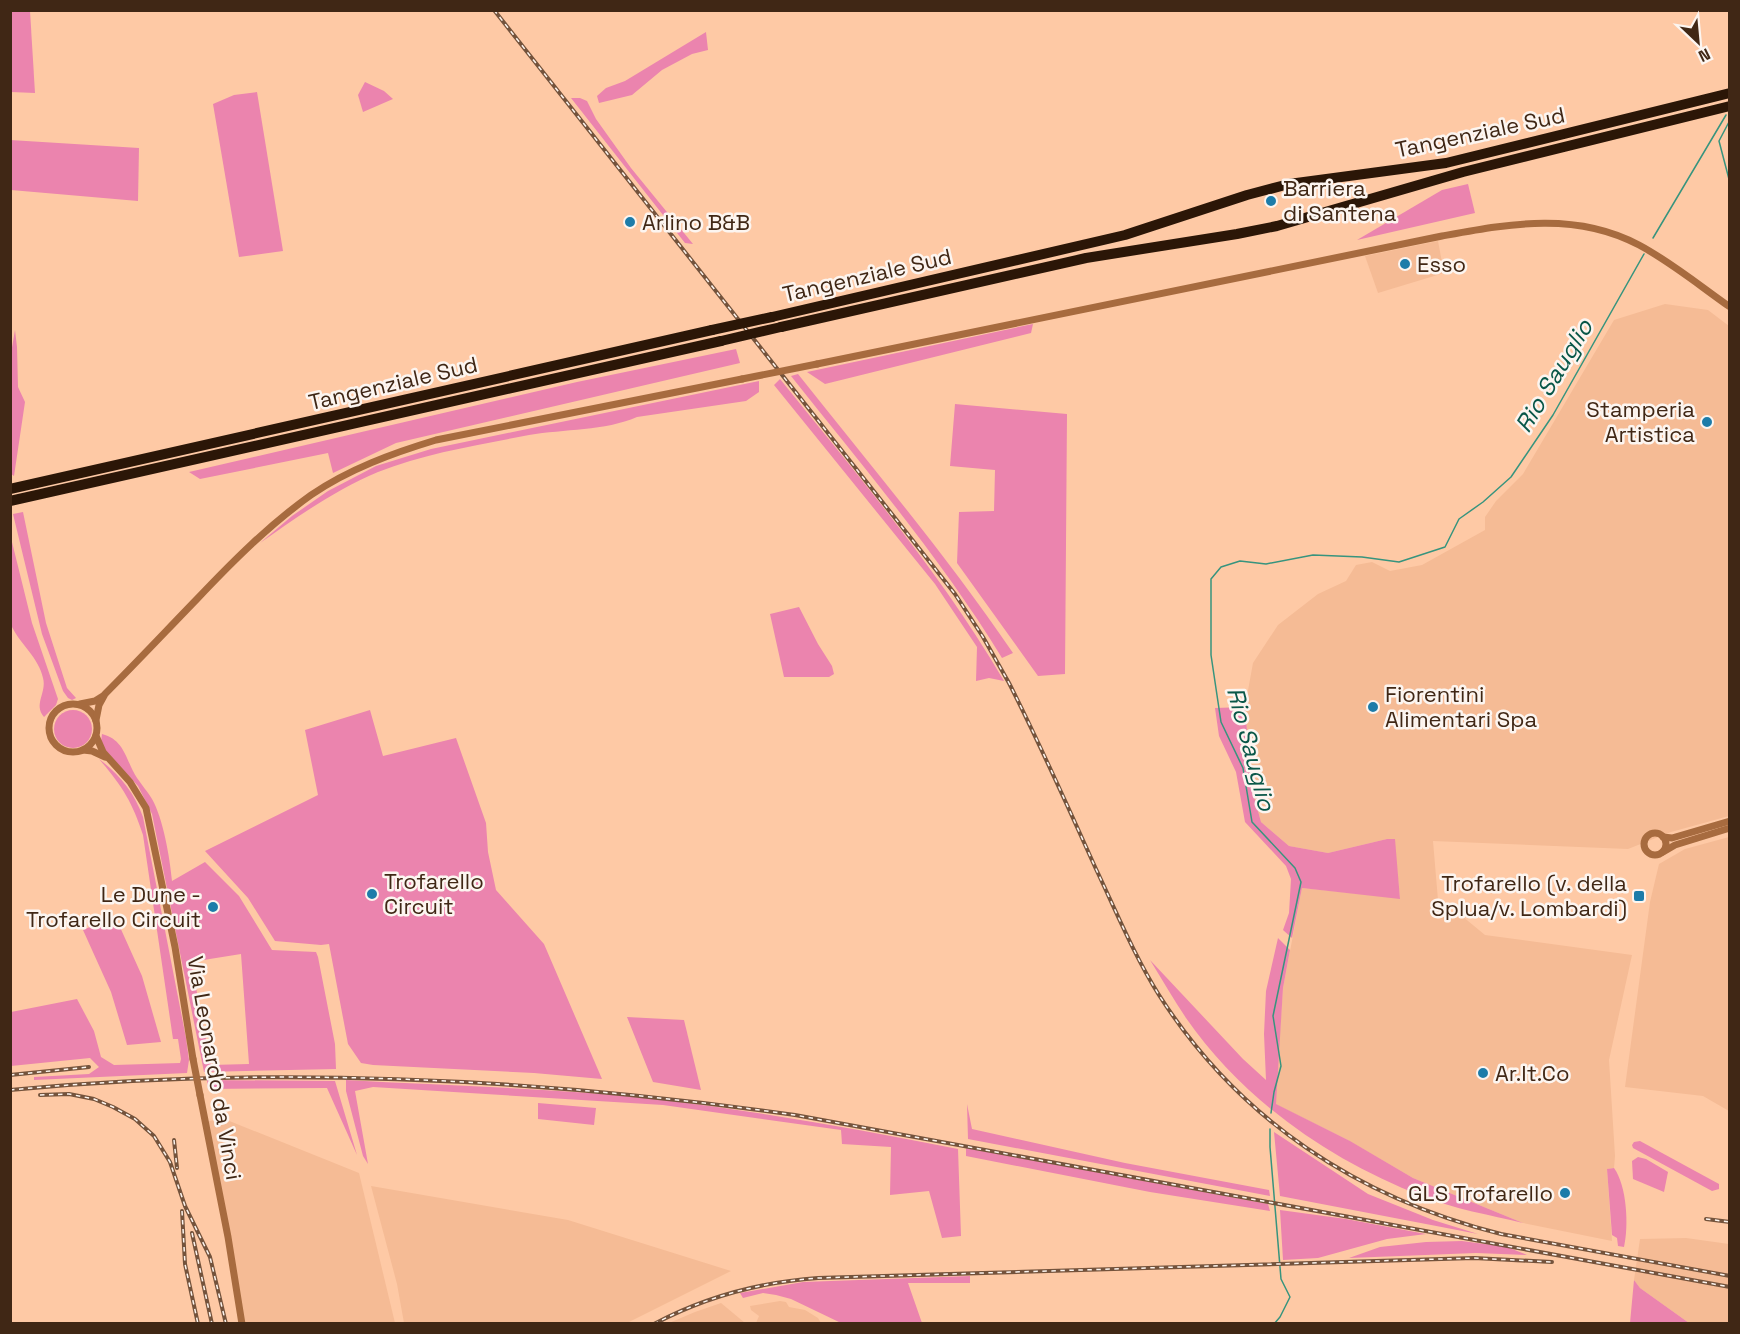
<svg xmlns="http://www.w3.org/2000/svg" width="1740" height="1334" viewBox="0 0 1740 1334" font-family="'Space Grotesk',sans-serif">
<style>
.built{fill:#f5bb95}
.green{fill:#eb84ae;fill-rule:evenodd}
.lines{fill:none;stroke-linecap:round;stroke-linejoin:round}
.stream{stroke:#37947e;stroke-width:1.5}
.tertiary{stroke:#a76b3f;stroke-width:7}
.motorway{stroke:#2b1607;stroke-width:10}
.rail-casing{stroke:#74533c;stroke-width:4}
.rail{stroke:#fcf5f0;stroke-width:1.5;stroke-dasharray:4.5;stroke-linecap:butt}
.tertiary-bridge{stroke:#a76b3f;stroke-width:7}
.motorway-bridge{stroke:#2b1607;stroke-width:10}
.poi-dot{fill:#1d7ca9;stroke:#fcf5f0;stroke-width:2}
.labels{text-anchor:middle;stroke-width:5;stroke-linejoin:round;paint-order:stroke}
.street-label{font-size:22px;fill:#402715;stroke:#fcf5f0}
.poi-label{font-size:22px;fill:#402715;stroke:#fcf5f0;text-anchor:start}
.water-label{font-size:24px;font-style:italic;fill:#095748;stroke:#fcf5f0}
</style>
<rect width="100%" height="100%" fill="#fec9a5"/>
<!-- built -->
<g class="built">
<polygon points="1438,241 1444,273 1378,293 1365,256"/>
<polygon points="1665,304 1708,310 1729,326 1729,816 1671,832 1628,849 1433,841 1439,912 1462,916 1485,935 1632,955 1609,1060 1615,1156 1614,1168 1607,1169 1612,1241 1523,1223 1413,1178 1346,1139 1275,1104 1283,988 1302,888 1400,898 1394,839 1387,839 1328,853 1289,846 1261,822 1252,789 1245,707 1253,663 1278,625 1318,594 1346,581 1356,565 1372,562 1390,571 1422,565 1485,530 1485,517 1496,501 1523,474 1614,320"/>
<polygon points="1729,837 1730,837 1729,1111 1703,1096 1625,1087 1650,902 1659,864 1685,849"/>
<polygon points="222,1118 359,1173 395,1323 244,1323 206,1122"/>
<polygon points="371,1186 568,1220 731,1271 627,1323 404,1323 397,1284"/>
<polygon points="1686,1238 1729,1244 1729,1323 1689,1323 1640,1288 1634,1280 1640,1239"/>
<polygon points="780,1301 786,1302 789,1307 805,1310 818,1318 821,1323 756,1323 759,1316 751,1310 750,1306"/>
<polygon points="721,1303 745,1323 669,1323 695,1312"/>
</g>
<!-- green -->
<g class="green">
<polygon points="11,10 30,11 35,93 11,92"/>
<polygon points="706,32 708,50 692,54 662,70 632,95 599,103 597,96 606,88 625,81"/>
<polygon points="365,82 384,91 393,99 363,112 358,95"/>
<polygon points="257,92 283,251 239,257 213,104 234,95"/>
<polygon points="571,98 580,98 587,101 596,119 631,168 693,244 685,243"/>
<polygon points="10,140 139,148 138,201 11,190"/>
<polygon points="1468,184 1475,213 1357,240 1442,190"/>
<polygon points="1033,324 1031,333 825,384 807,372"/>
<polygon points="15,330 17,347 18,387 25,402 14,476 10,473 10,359"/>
<polygon points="736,349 740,363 396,443 333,473 328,453 200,479 189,472 577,382"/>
<path d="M 798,374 C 871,466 947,556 1013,653 L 1002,658 C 941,558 864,468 791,376 Z"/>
<path d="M 780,379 C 859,477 941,573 1004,681 L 989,678 L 976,681 L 977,647 L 935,584 L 774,385 Z"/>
<path d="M 759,381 L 759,392 L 746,401 L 637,417 C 605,431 564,429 529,435 C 478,445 426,453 378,472 C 335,490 297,517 260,543 L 292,516 L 328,491 L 376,466 L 431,449 Z"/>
<polygon points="955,404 1067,414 1065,674 1038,676 957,563 959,512 994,511 995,470 950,466"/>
<polygon points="23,512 46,623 67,688 76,698 72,700 68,698 63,691 42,634 13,514"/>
<path d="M 11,538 L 32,623 L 58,699 L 56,705 L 44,717 C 33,704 47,693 43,678 C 39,658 21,645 12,627 C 7,616 10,554 11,538 Z"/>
<polygon points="799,607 818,644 832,666 834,674 829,677 784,677 770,614"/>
<polygon points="1245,707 1252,789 1261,822 1289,846 1328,853 1387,839 1395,839 1400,899 1302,888 1292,938 1283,930 1289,913 1291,879 1286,866 1245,822 1236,772 1219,736 1215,708"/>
<polygon points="370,710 383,756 456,738 486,823 488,852 496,890 544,944 602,1079 534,1073 373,1065 361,1063 348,1044 329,944 321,945 275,941 248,898 205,851 318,795 305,730"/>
<circle cx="73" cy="729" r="19"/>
<path d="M 102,734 C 122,739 125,755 133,771 C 138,781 146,789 152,799 C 163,818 170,858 172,881 L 205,862 L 239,896 L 272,950 L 316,952 L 318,957 L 335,1044 L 336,1069 L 204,1072 L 152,814 L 138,786 L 104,749 L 101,742 ZM 241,954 L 249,1064 L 211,1065 L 191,962 Z"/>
<path d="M 99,759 C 120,775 134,792 143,817 L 186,1038 L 189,1060 L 187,1073 L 34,1080 L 34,1077 L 89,1074 L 99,1067 L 90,1058 L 11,1066 L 11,1012 L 77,999 L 94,1031 L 101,1057 L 114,1065 L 180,1063 L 181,1059 L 178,1039 L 173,1039 L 143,835 C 132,801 122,786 99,759 Z"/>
<polygon points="115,916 142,976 161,1042 127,1045 111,992 83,930"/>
<path d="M 1278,938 L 1290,950 L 1283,988 L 1276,1104 L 1350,1141 L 1413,1178 L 1523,1223 C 1490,1215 1454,1209 1422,1196 C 1329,1160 1243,1100 1186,1018 C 1173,999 1162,979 1150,960 L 1243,1059 L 1266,1080 L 1264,1034 L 1266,991 Z"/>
<polygon points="627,1017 684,1020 701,1090 653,1082"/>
<polygon points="207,1080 335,1081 357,1155 327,1088 208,1089"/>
<path d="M 346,1080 C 451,1086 558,1088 663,1100 C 762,1112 860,1129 958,1149 L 961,1236 L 942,1238 L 929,1191 L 890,1195 L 891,1147 L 842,1144 L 841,1130 L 663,1105 L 373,1087 L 355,1091 L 368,1164 L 363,1156 L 346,1091 Z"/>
<polygon points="538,1103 596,1108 594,1125 538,1119"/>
<polygon points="967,1104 972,1129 1125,1163 1269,1190 1270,1196 968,1139"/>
<polygon points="1274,1132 1368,1194 1433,1220 1478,1234 1280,1196"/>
<polygon points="1640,1141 1719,1184 1719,1189 1712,1191 1633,1148 1632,1145 1634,1142"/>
<polygon points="966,1148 1268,1204 1270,1211 1150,1192 966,1156"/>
<polygon points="1638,1157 1646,1159 1668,1172 1664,1192 1633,1179 1632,1161"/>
<path d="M 1614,1168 C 1627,1186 1629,1226 1624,1247 L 1618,1246 L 1617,1238 L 1612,1235 L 1607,1169 Z"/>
<polygon points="1280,1210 1346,1219 1426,1234 1387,1239 1318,1258 1283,1260"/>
<polygon points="1462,1241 1507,1247 1527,1255 1476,1253 1349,1258 1380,1247 1426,1242"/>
<polygon points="970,1276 970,1283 908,1283 922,1323 841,1323 791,1299 776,1295 763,1293 743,1298 740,1293 803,1282"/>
<polygon points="1634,1280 1640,1288 1689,1323 1630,1323"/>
</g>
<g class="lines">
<!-- stream -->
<g class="stream">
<polyline points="1730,120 1719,141 1730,183"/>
<polyline points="1653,238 1726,115"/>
<polyline points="1271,1113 1274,1092 1281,1066 1273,1016 1301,882 1295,868 1252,822 1243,768 1221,722 1211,655 1211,579 1221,567 1240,561 1266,564 1313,555 1362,557 1399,562 1445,547 1459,519 1483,502 1511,477 1553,415 1644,254"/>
<polyline points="1270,1129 1270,1147 1281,1279 1290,1297 1280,1317 1274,1324"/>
</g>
<!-- tertiary -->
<g class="tertiary">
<path d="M 817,364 L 1442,236 C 1509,224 1575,211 1639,245 C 1671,262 1700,286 1730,307"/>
<circle cx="73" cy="728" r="24"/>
<polyline points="80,704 95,701 103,696"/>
<path d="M 96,720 L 99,705 L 105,694 C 136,663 166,631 197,599 C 233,561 269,525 311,495 C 349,469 393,453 436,440 L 742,379"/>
<polyline points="96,736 103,752 130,782 146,808 175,947 193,1059"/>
<polyline points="83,750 92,751 105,757"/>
<circle cx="1655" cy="844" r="11"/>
<polyline points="1663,837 1672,838 1730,821"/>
<polyline points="1663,852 1675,845 1730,828"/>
<polyline points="200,1095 228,1237 242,1324"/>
</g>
<!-- motorway -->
<g class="motorway">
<polyline points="772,317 1125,235 1247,195 1289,184 1446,163 1730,93"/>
<polyline points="781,327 1086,258 1237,234 1277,226 1463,172 1730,106"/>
<polyline points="10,489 712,330"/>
<polyline points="10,501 721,341"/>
</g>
<!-- rail casing -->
<g class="rail-casing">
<g id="rail">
<path d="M 494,10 L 955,594 L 983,637 L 1009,683 C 1040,744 1068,807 1096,869 C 1116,911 1134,955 1159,995 C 1239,1120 1358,1198 1501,1234 L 1730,1276"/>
<polyline points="10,1075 89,1067"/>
<path d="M 10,1090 C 272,1065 536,1078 795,1115 L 1730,1287"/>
<polyline points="40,1095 69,1094 94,1099 113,1107 135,1119 154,1136 170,1162 185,1206 210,1257 226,1324"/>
<polyline points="174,1140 177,1168"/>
<polyline points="182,1211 185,1264 198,1324"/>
<polyline points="1706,1219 1730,1222"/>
<polyline points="192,1233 212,1324"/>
<path d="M 654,1324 C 705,1297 761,1282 818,1278 L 1474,1258 L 1552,1262"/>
</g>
</g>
<!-- rail -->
<use href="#rail" class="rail"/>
<!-- tertiary-bridge -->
<g class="tertiary-bridge">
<polyline points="742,379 817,364"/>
<polyline points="193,1059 200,1095"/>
</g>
<!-- motorway-bridge -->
<g class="motorway-bridge">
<polyline points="712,330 772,317"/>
<polyline points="721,341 781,327"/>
</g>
</g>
<!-- markers -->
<g class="poi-dot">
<circle cx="1271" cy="201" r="6"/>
<circle cx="630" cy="222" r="6"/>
<circle cx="1405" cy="264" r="6"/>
<circle cx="1707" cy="422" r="6"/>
<circle cx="1373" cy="707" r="6"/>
<circle cx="372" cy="894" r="6"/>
<rect x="1633" y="890" width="12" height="12" rx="3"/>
<circle cx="213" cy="907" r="6"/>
<circle cx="1483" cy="1073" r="6"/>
<circle cx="1565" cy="1193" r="6"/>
</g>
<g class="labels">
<!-- street labels -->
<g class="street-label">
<text transform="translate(1480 132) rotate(-12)" y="8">Tangenziale Sud</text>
<text transform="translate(867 275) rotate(-13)" y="8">Tangenziale Sud</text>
<text transform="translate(393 383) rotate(-13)" y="8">Tangenziale Sud</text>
<text transform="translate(215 1068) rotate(80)" y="8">Via Leonardo da Vinci</text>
</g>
<!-- poi labels -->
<g class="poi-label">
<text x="1283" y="196">Barriera<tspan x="1283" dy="25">di Santena</tspan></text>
<text x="642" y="230">Arlino B&amp;B</text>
<text x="1417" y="272">Esso</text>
<text x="1695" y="417" text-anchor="end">Stamperia<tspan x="1695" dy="25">Artistica</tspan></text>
<text x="1385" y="702">Fiorentini<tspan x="1385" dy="25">Alimentari Spa</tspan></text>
<text x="384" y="889">Trofarello<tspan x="384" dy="25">Circuit</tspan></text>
<text x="1627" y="891" text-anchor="end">Trofarello (v. della<tspan x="1627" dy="25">Splua/v. Lombardi)</tspan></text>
<text x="201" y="902" text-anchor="end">Le Dune -<tspan x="201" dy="25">Trofarello Circuit</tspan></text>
<text x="1495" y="1081">Ar.It.Co</text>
<text x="1553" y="1201" text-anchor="end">GLS Trofarello</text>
</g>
<!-- water labels -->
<g class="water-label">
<text transform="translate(1554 376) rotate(-59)" y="8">Rio Sauglio</text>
<text transform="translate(1251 749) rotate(75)" y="8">Rio Sauglio</text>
</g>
</g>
<!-- border -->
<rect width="1740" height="1334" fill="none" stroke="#402715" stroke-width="24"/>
<!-- north arrow -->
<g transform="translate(1698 42) rotate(154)" stroke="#fcf5f0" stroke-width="4.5" paint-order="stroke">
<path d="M0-4.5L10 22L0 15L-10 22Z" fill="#402715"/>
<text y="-9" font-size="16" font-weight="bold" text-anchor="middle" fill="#402715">N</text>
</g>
</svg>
